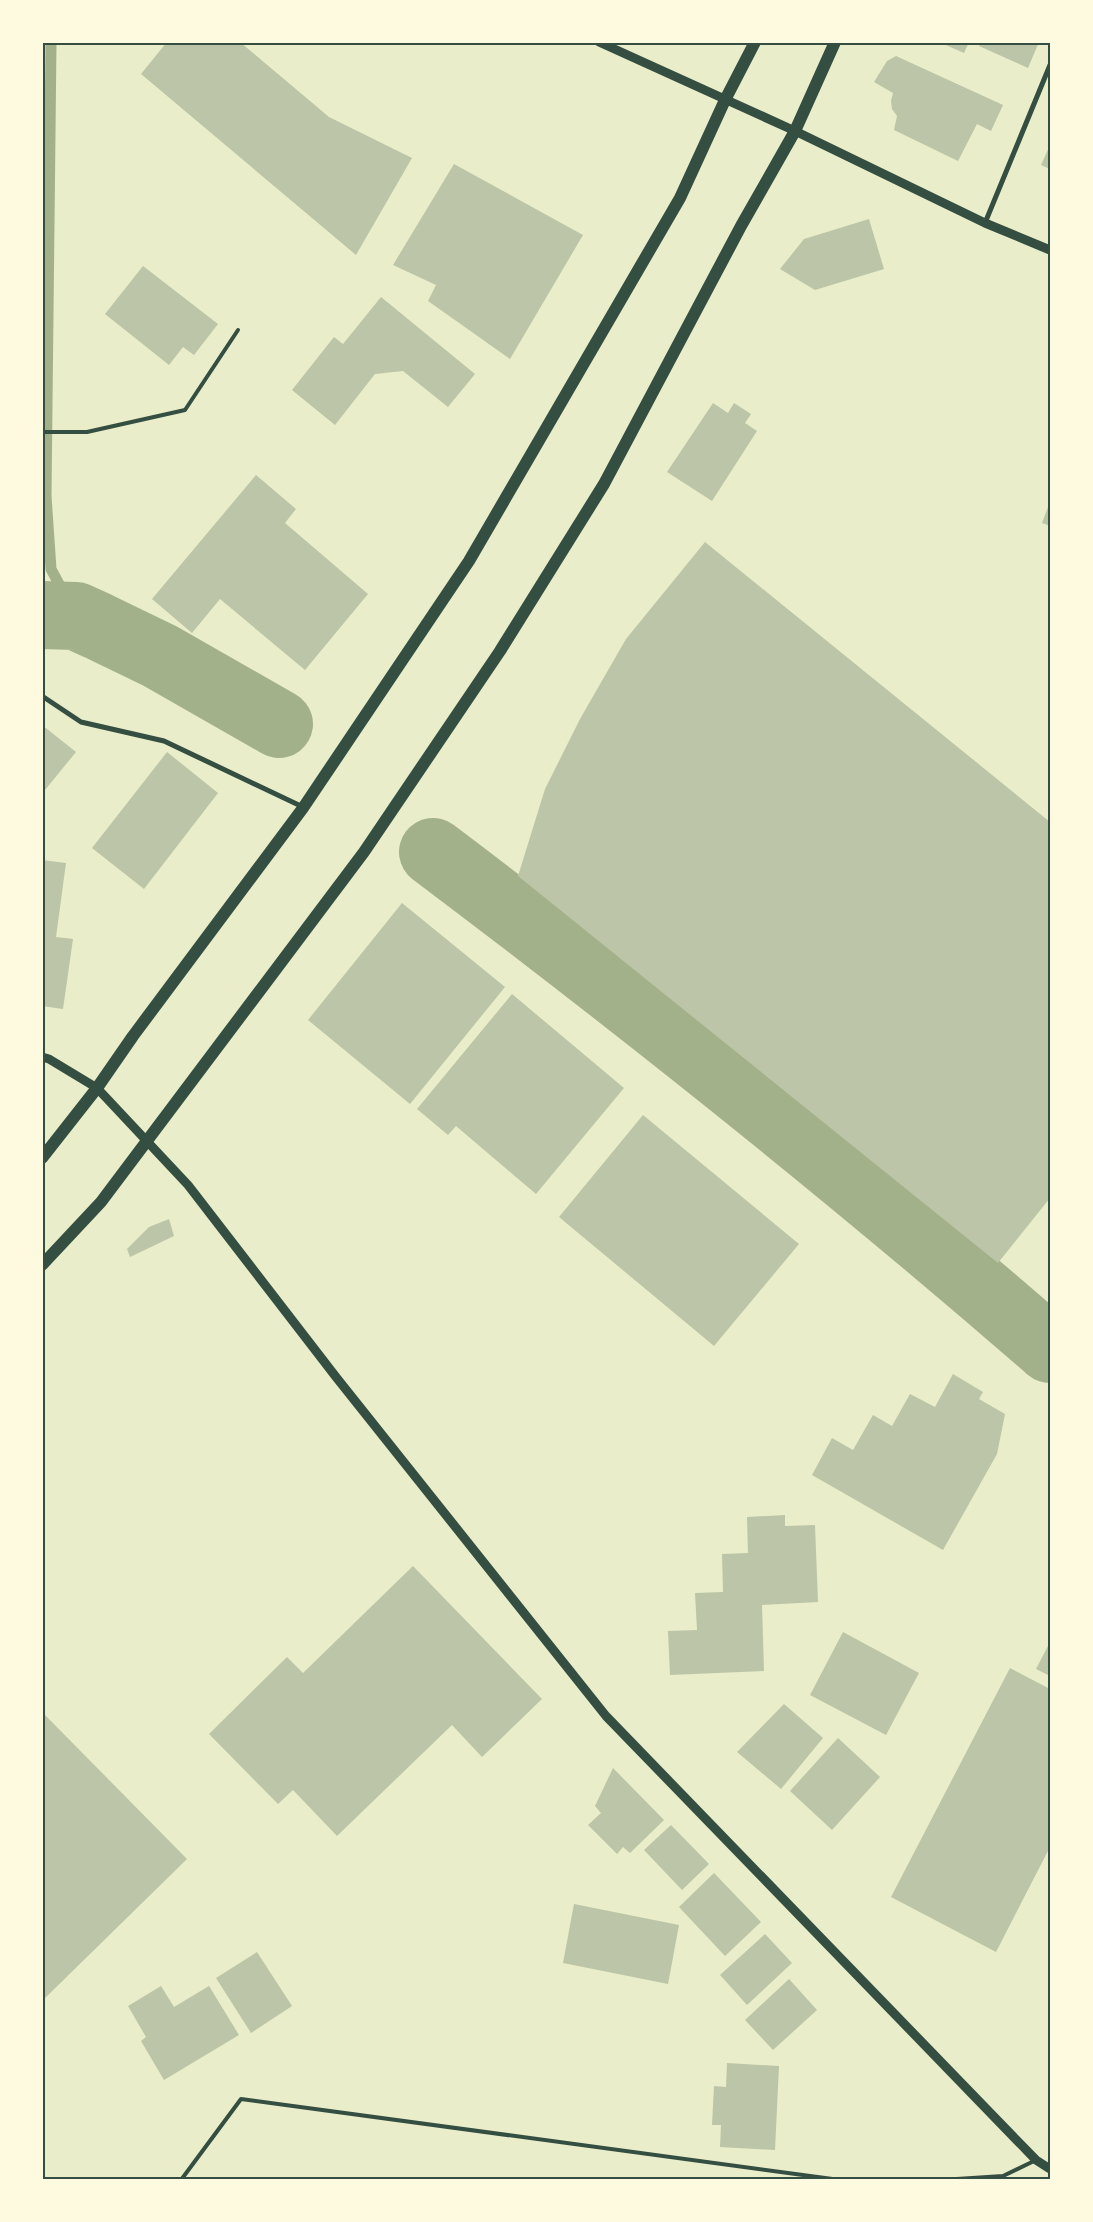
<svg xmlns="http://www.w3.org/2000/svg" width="1093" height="2222" viewBox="0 0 1093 2222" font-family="Inter,sans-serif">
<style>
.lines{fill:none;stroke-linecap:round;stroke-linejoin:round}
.stream{stroke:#a3b18a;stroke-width:11}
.river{stroke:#a3b18a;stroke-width:68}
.building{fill:#bcc5a7}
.service{stroke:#344e41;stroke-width:4}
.minor{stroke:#344e41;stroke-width:5}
.tertiary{stroke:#344e41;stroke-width:9}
.primary{stroke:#344e41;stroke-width:12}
.neatline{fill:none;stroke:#344e41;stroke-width:2}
</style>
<rect width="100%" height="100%" fill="#e9edc9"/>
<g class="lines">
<!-- stream -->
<polyline class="stream" points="51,42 46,496 51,569 76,616"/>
<!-- river -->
<g class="river">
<polyline points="42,615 76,616 98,626 160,656 279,724"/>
<path d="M 433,852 C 644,1011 851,1176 1050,1349"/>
</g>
</g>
<!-- building -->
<g class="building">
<polygon points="167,42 240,42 329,117 412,158 356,255 141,74"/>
<polygon points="939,42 969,42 964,53"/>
<polygon points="981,42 1039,42 1028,68 979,46"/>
<polygon points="896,56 1003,105 991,131 977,124 958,161 894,130 897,116 892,109 891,101 893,93 874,82 887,61"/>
<polygon points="1050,145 1050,169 1041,165"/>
<polygon points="454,164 583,235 510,359 428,301 436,285 393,265"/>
<polygon points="869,219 884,269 815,290 780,269 804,239"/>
<polygon points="143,266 218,324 194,355 183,347 169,365 105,314"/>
<polygon points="381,297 475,374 448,407 403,371 375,374 335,425 292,390 334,337 343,344"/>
<polygon points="713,403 728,413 734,403 751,414 745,423 757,431 712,501 667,472"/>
<polygon points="256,475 296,509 285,523 368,594 305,670 220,599 192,633 152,599"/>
<polygon points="1050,502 1050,526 1042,523"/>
<polygon points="705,542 1050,822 1050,1198 998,1263 518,876 545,789 580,719 626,639"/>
<polygon points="42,725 76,752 45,790 42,788"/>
<polygon points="167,752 218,793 144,889 92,848"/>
<polygon points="42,860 66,863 56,937 73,939 63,1009 42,1006"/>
<polygon points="402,903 505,987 410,1104 308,1020"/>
<polygon points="512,994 624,1088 536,1194 456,1126 448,1135 417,1109"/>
<polygon points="643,1115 799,1244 714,1346 559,1217"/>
<polygon points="169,1219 174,1236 130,1257 127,1249 149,1227"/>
<polygon points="953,1374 983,1392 979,1399 1005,1414 997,1454 943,1550 812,1475 832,1438 853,1450 873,1415 892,1426 910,1394 935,1407"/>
<polygon points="785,1515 785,1526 815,1525 818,1602 762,1605 764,1671 670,1675 668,1631 697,1630 695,1593 723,1592 722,1554 748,1553 747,1517"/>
<polygon points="413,1566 542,1699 482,1757 452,1725 337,1836 293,1790 278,1804 209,1734 287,1657 303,1673"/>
<polygon points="843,1632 919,1673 886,1735 810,1695"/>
<polygon points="1050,1642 1050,1676 1036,1669"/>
<polygon points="1010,1668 1050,1689 1050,1847 996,1952 891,1897"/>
<polygon points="784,1704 823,1738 781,1789 737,1752"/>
<polygon points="42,1712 187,1859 42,2001"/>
<polygon points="838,1738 880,1777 832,1830 790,1791"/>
<polygon points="613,1768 664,1820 630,1853 623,1847 617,1854 588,1825 601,1813 595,1806"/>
<polygon points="671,1825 709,1864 682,1890 644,1850"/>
<polygon points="714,1873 761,1922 725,1956 679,1907"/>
<polygon points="574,1904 679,1925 668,1984 563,1963"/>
<polygon points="765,1934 792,1963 747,2005 720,1975"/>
<polygon points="257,1952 292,2006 251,2033 216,1978"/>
<polygon points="789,1979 817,2010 773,2050 745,2020"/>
<polygon points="161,1986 174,2007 209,1986 239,2035 164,2080 141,2041 146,2037 128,2006"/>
<polygon points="727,2063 779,2066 775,2150 720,2147 721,2125 712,2125 714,2086 726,2087"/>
</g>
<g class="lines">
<!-- service -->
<g class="service">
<polyline points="42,432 87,432 185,410 238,330"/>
<polyline points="181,2180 241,2099 840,2180"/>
<polyline points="941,2180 1003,2176 1034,2161"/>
</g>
<!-- minor -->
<g class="minor">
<polyline points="985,223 1050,65"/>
<polyline points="42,696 81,722 164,741 303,807"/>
</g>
<!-- tertiary -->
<g class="tertiary">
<polyline points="599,42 795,131 985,223 1050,250"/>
<polyline points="42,1057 49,1059 97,1088 188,1185 336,1377 606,1716 1036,2160 1050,2169"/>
</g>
<!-- primary -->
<g class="primary">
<polyline points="42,1158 97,1088 133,1036 303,808 469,561 680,198 725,100 755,42"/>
<polyline points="42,1265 101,1202 364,852 500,651 604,484 741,226 795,131 835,42"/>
</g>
</g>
<!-- border -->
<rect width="1093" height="2222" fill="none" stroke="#fefae0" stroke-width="88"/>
<rect x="44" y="44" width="1005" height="2134" class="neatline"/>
</svg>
